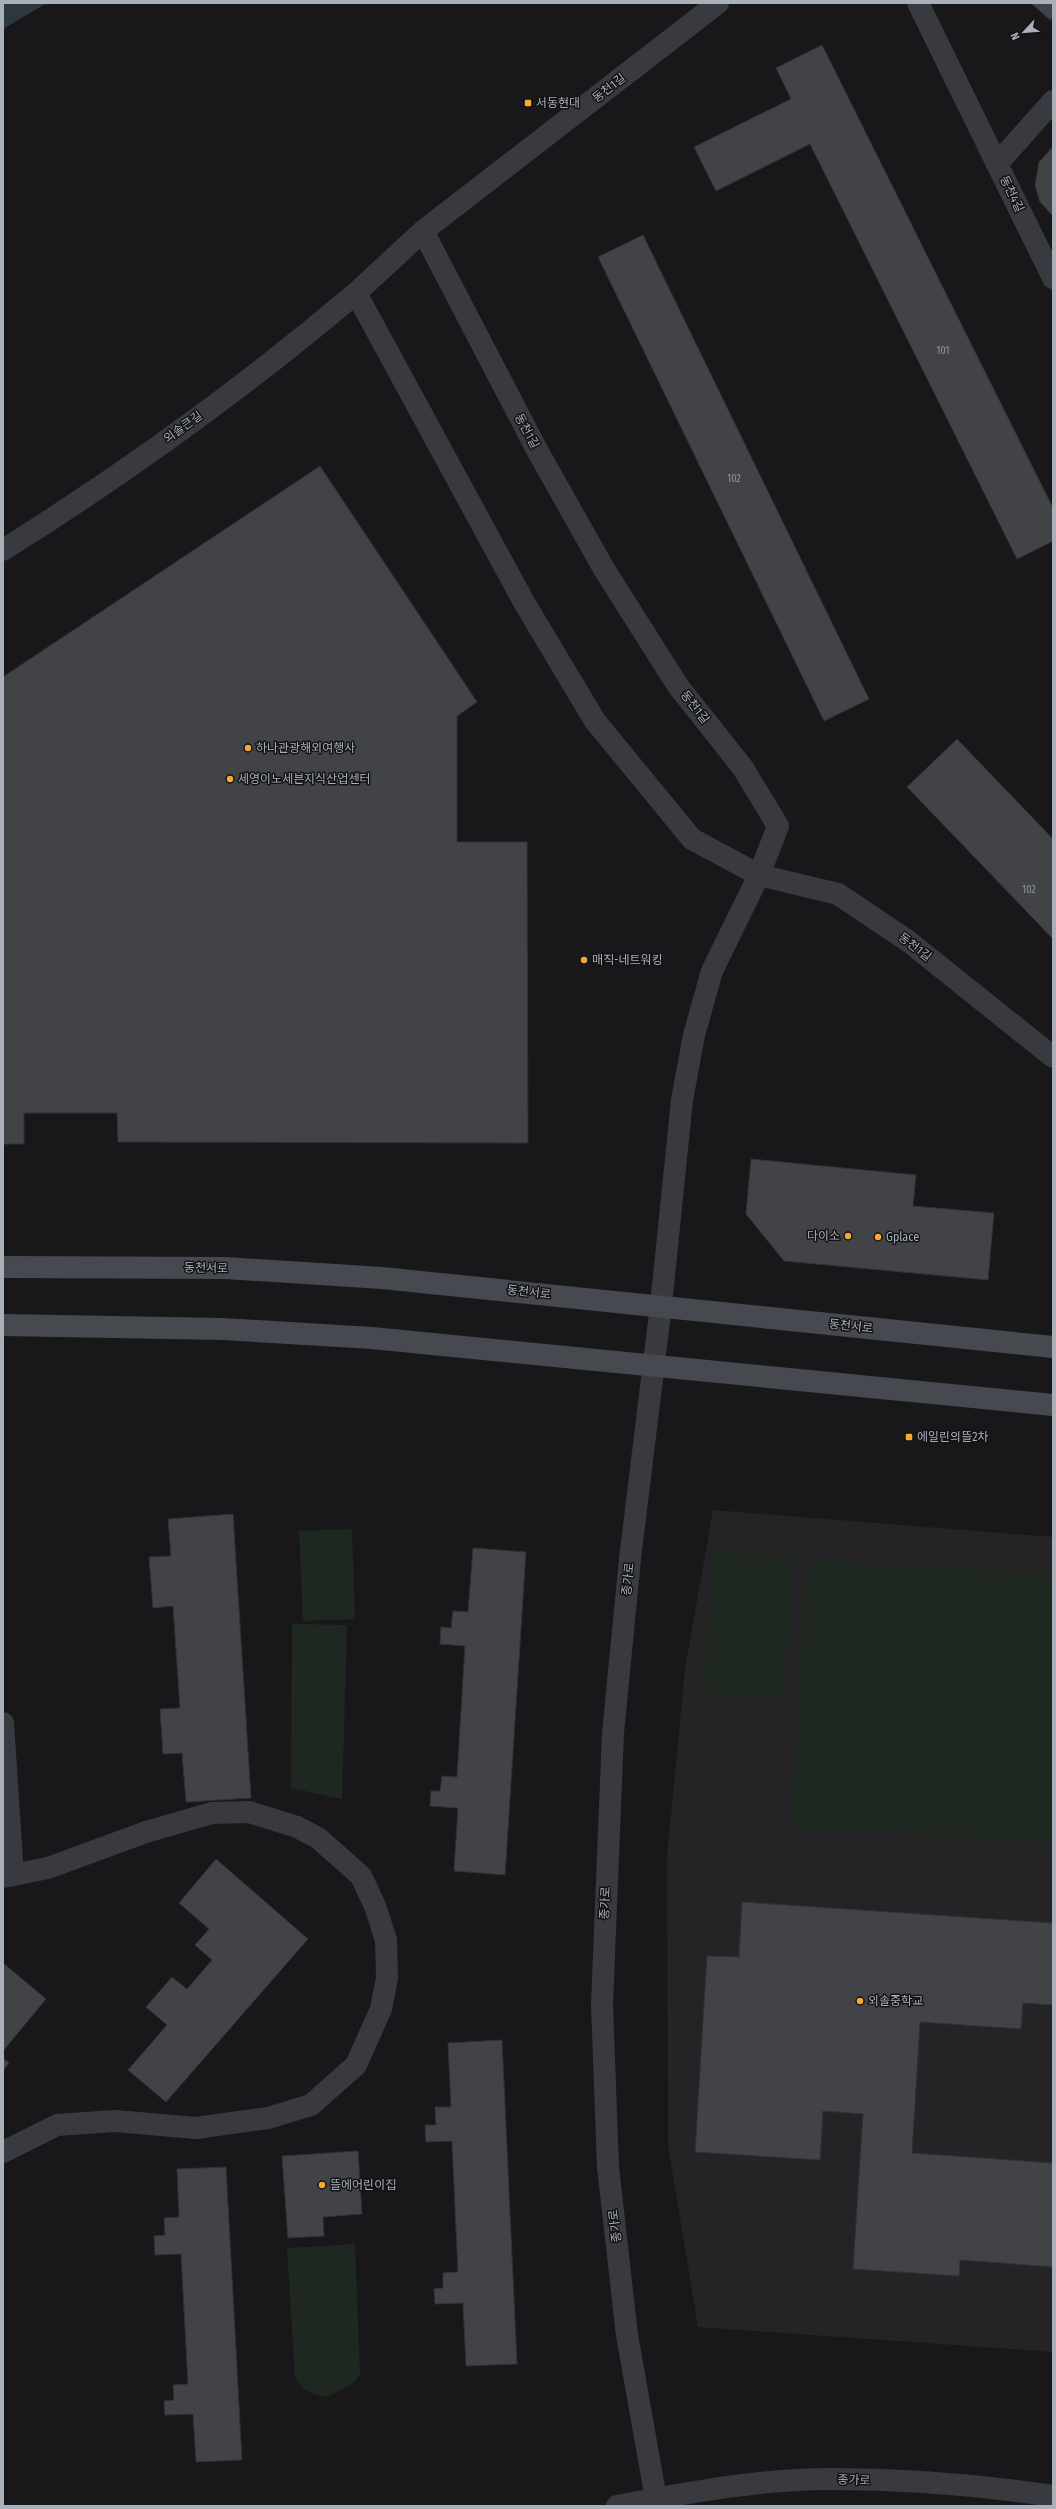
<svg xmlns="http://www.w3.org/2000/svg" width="1056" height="2509" viewBox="0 0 1056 2509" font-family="'Fira Sans Condensed','Noto Sans KR',sans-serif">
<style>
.built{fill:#242427}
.green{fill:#1f2820}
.water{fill:#2d383e}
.building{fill:#424347;stroke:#323236}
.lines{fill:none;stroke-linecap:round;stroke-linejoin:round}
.service{stroke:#383a3f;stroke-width:22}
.minor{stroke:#383a3f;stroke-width:22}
.secondary{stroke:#46494f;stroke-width:22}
.poi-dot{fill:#f7a932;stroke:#131315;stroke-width:1.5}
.labels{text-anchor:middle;stroke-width:3;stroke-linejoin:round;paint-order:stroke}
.number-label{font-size:10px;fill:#8f959d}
.street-label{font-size:12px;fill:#a9b0ba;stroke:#131315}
.poi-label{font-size:12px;fill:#a9b0ba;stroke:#131315;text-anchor:start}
</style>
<rect width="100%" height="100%" fill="#18181a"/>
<!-- built -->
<polygon class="built" points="713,1510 1053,1537 1053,2352 698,2327 668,2145 667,1857 685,1669"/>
<!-- green -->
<g class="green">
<polygon points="352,1529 355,1619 303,1621 299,1531"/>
<polygon points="713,1552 795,1557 784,1699 703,1693"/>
<polygon points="805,1561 1053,1573 1053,1842 792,1829"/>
<polygon points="292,1624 347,1625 342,1799 291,1788"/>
<path d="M 355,2244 L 360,2374 L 354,2382 L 328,2397 C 311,2394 304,2393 295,2377 L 287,2248 Z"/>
</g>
<!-- water -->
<polygon class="water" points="3,3 47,3 3,29"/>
<!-- building -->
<g class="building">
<polygon points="1031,3 1053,3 1053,16 1050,20"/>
<polygon points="822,45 1053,508 1053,541 1017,559 810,144 716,191 694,147 791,99 776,68"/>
<polygon points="1053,147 1053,214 1052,215 1040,202 1035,185 1039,162"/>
<polygon points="643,235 869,699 824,721 598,257"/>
<polygon points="320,466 477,702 457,716 457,842 527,842 528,1143 118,1142 117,1113 24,1113 24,1144 3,1144 3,677"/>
<polygon points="957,739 1053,839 1053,939 907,787"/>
<polygon points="751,1159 916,1175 913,1206 994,1213 988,1280 784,1261 746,1214"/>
<polygon points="233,1514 251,1798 186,1802 182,1753 163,1754 160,1709 180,1708 173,1606 153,1608 149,1557 171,1556 168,1519"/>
<polygon points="473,1548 526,1552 505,1875 454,1871 458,1808 430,1806 431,1791 440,1791 442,1776 457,1777 465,1646 440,1644 441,1627 451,1628 453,1611 468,1612"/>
<polygon points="216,1859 308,1939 166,2102 128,2070 167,2025 146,2007 172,1977 187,1989 212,1960 195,1945 209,1929 179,1903"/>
<polygon points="742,1902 1053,1923 1053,2005 1023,2003 1021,2029 920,2022 912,2153 1053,2163 1053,2267 960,2260 959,2276 853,2269 863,2114 823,2111 820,2160 695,2152 707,1956 739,1957"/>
<polygon points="3,1963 46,1999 3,2051"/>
<polygon points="502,2040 517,2364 466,2366 463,2303 435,2304 434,2289 443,2288 443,2273 458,2272 452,2141 426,2142 425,2125 436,2125 435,2107 451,2107 448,2043"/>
<polygon points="3,2058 9,2063 3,2071"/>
<polygon points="358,2151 362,2214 323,2217 324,2236 288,2238 282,2156"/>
<polygon points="226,2167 242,2460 196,2462 193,2414 165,2415 164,2401 174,2400 173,2385 188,2384 181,2254 155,2255 154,2236 165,2235 164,2218 179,2217 177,2169"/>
</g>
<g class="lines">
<!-- service -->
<g class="service">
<polyline points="997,164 1053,101"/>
<polyline points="423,231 537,450 604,569 678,686 743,768 778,826 759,875"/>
<path d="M 3,550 C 126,473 245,387 356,293"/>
<polyline points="3,1723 13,1875"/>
<polyline points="3,1877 48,1868 146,1832 212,1813 249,1812 297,1827 318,1838 361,1876 375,1906 386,1940 387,1978 381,2009 356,2065 311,2105 268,2118 196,2128 115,2121 57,2125 3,2152"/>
</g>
<!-- minor -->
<g class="minor">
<polyline points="718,3 423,231 356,293 525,604 595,721 692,839 759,875 838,894 908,941 1053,1057"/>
<polyline points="918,3 1053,278"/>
<polyline points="656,2499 627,2335 608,2167 602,2004 613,1733 630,1559 661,1305 682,1100 694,1035 712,971 759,875"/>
<path d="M 617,2506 C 687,2493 759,2479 830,2479 C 904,2479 980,2485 1053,2496"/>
</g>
<!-- secondary -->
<g class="secondary">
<polyline points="3,1267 225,1268 382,1278 1053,1347"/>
<polyline points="3,1325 223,1329 372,1338 1053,1405"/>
</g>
</g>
<!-- markers -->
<g class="poi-dot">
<rect x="524" y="99" width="8" height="8" rx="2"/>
<circle cx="248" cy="748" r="4"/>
<circle cx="230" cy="779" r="4"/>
<circle cx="584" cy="960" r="4"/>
<circle cx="848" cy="1236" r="4"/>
<circle cx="878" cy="1237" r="4"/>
<rect x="905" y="1433" width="8" height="8" rx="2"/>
<circle cx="860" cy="2001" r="4"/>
<circle cx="322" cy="2185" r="4"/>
</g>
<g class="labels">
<!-- number labels -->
<g class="number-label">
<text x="943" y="354">101</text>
<text x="734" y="482">102</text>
<text x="1029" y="893">102</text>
</g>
<!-- street labels -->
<g class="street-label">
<text transform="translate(609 88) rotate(-38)" y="4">동천1길</text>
<text transform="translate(1012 194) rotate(64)" y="4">동천4길</text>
<text transform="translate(183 427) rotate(-36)" y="4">외솔큰길</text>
<text transform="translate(527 431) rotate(62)" y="4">동천1길</text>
<text transform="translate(695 707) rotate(52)" y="4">동천1길</text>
<text transform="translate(915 947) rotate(37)" y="4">동천1길</text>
<text transform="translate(206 1268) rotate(1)" y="4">동천서로</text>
<text transform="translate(529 1292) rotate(6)" y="4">동천서로</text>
<text transform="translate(851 1326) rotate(6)" y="4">동천서로</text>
<text transform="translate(628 1579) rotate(-84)" y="4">종가로</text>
<text transform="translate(605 1903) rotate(-87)" y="4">종가로</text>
<text transform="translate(615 2226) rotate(-97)" y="4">종가로</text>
<text transform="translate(854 2480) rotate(2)" y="4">종가로</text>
</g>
<!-- poi labels -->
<g class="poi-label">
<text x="536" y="107">서동현대</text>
<text x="256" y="752">하나관광해외여행사</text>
<text x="238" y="783">세영이노세븐지식산업센터</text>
<text x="592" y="964">매직-네트워킹</text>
<text x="840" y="1240" text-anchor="end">다이소</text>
<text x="886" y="1241">Gplace</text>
<text x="917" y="1441">에일린의뜰2차</text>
<text x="868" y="2005">외솔중학교</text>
<text x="330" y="2189">뜰에어린이집</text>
</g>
</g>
<!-- border -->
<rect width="1056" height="2509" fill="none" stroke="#a9b0ba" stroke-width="8"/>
<!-- north arrow -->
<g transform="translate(1024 32) rotate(244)" stroke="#131315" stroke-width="3" paint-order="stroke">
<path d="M0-3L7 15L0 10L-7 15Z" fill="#a9b0ba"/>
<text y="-6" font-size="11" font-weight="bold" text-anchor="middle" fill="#a9b0ba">N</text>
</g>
</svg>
